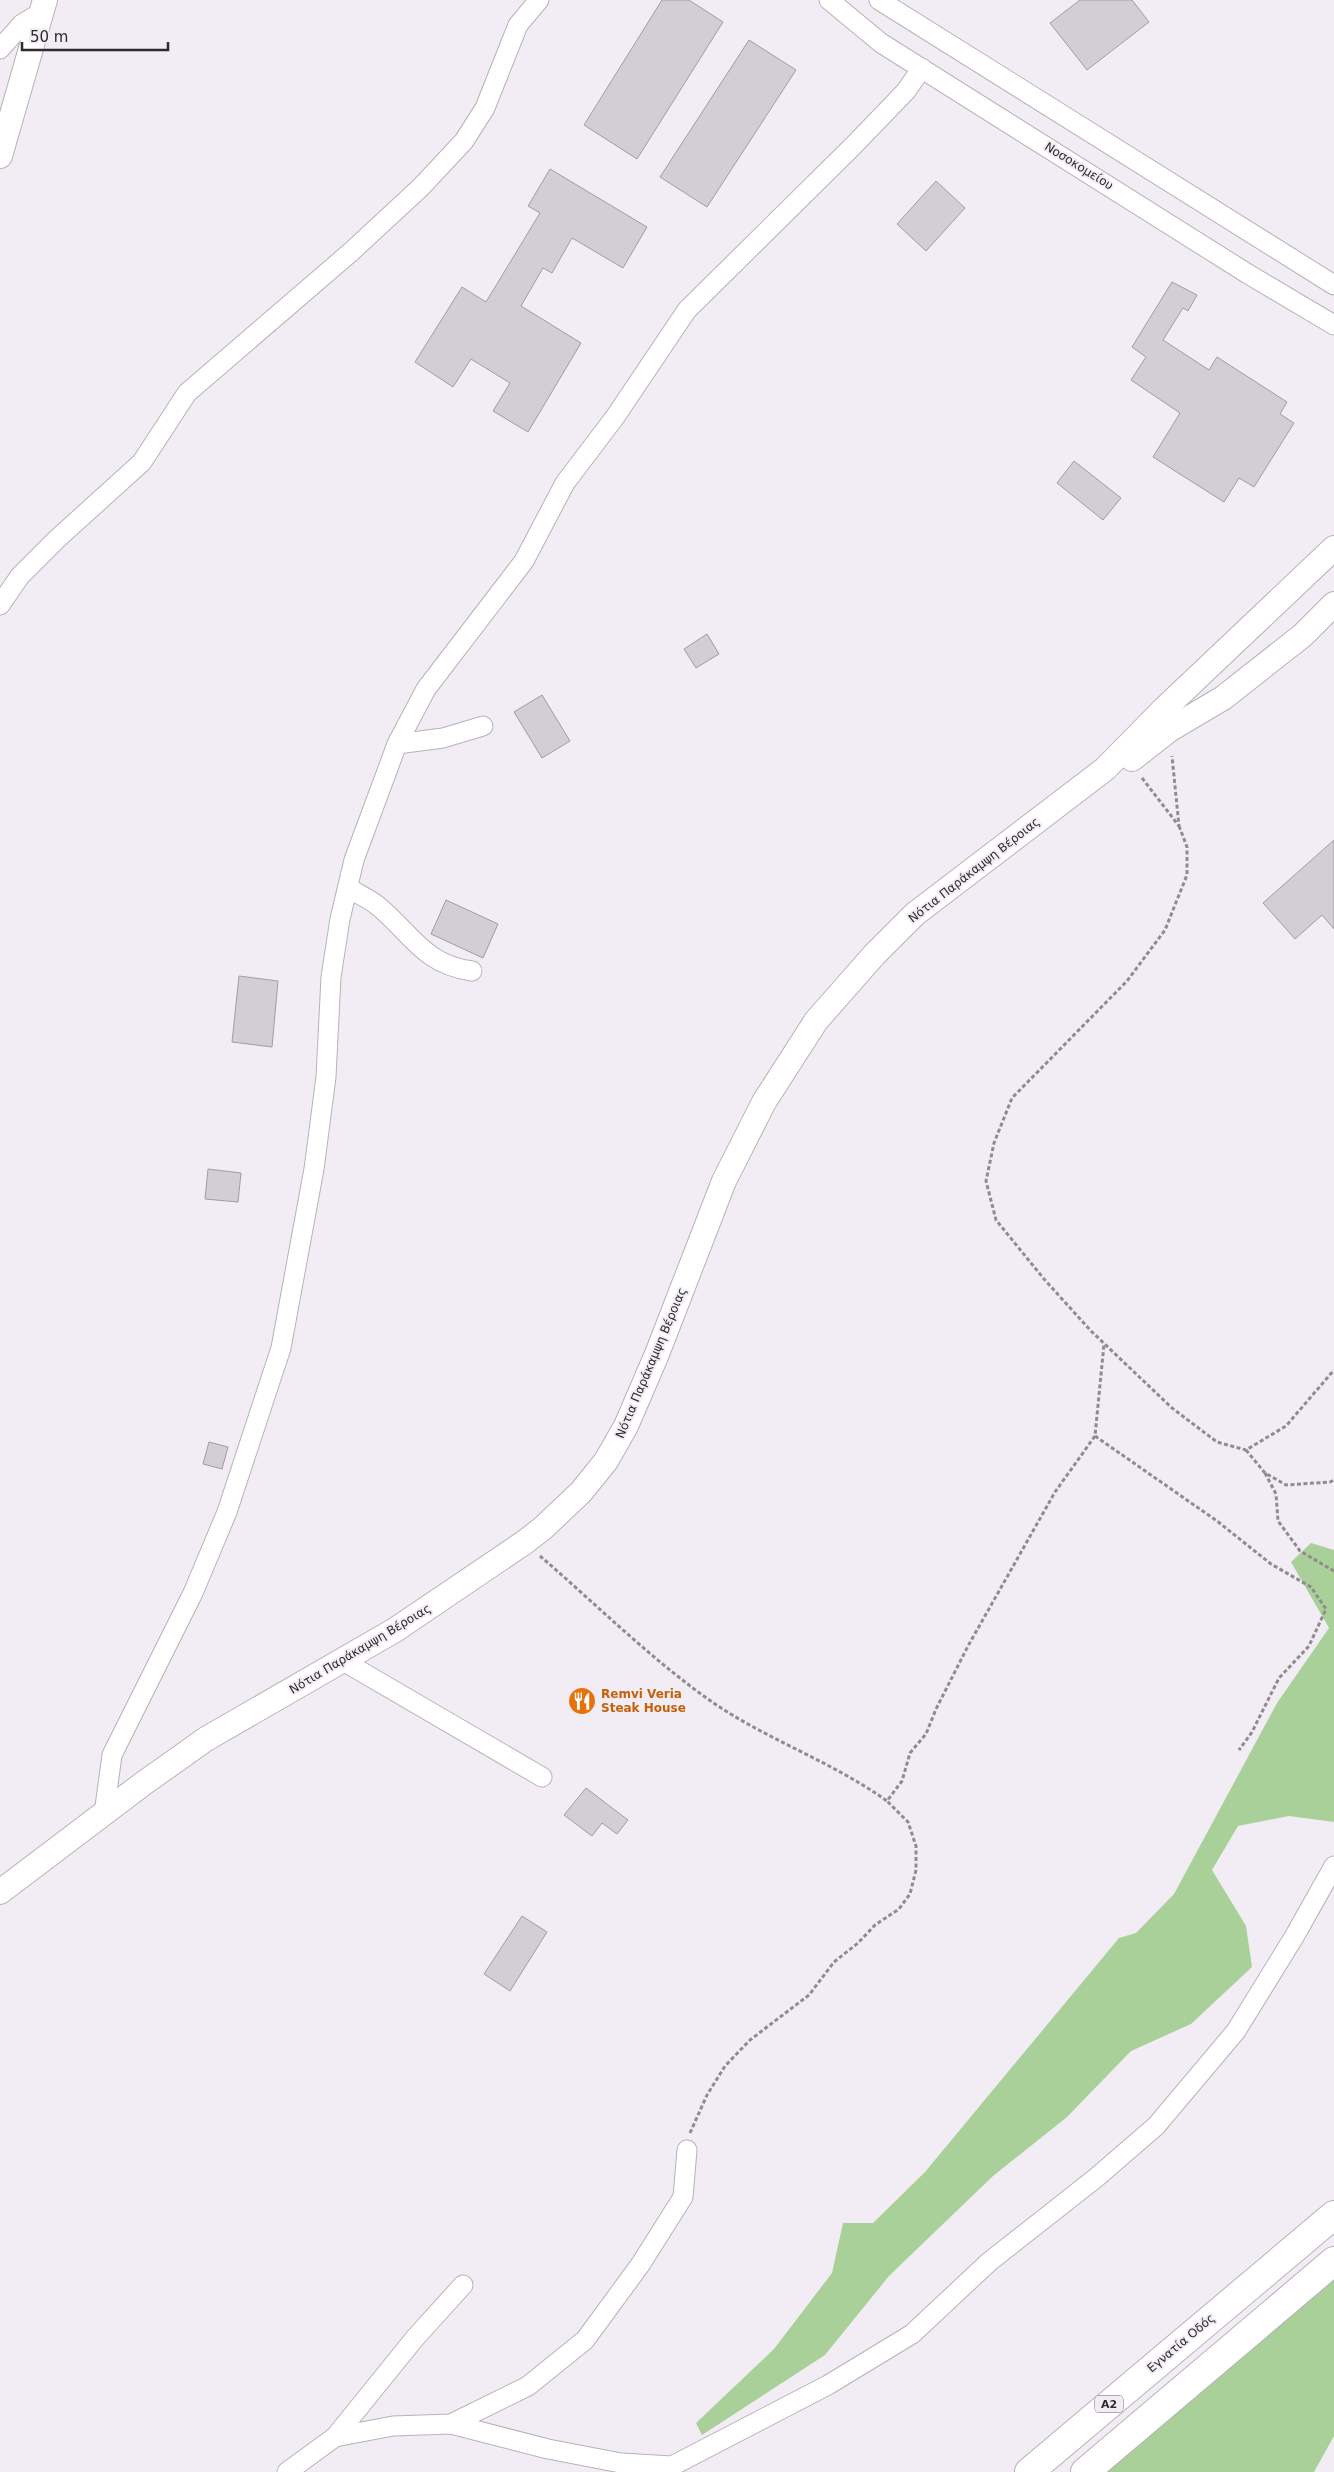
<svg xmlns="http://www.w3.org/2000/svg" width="1334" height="2472" viewBox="0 0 1334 2472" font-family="'DejaVu Sans',sans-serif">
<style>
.green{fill:#a9d099}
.building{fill:#d3ced5;stroke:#a19ca3}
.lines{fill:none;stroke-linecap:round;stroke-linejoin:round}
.minor-casing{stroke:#b6b2b9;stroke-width:21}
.major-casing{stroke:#b6b2b9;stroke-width:26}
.highway-casing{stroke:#b6b2b9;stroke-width:30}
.path{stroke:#8f8c90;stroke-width:3;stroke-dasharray:4 2.5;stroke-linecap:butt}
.minor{stroke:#fff;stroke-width:19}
.major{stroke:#fff;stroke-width:24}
.highway{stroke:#fff;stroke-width:28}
.labels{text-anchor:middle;stroke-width:4;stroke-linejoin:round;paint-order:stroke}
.shield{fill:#f2edf4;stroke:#686569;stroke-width:1}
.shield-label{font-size:11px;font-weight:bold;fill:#2d2b2d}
.street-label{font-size:12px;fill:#2d2b2d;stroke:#f2edf4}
.food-label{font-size:12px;font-weight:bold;fill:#c56008;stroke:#f2edf4;text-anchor:start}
</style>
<rect width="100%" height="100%" fill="#f2edf4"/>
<!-- green -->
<g class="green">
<polygon points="1311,1543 1334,1550 1334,1822 1289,1816 1238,1826 1212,1870 1246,1926 1252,1967 1191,2024 1131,2051 1067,2117 993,2176 889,2276 825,2355 702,2435 696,2423 774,2349 832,2273 843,2223 873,2223 925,2172 1119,1938 1136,1933 1174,1894 1277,1703 1329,1628 1291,1562"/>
<polygon points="1334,2280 1334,2436 1314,2472 1107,2472 1240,2357"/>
</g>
<!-- building -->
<g class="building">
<polygon points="662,0 689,0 723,22 637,159 584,125"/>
<polygon points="1080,0 1132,0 1149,22 1087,70 1050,23"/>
<polygon points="749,40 796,70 707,207 660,177"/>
<polygon points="550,169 647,227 623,268 572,238 552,273 543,268 521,306 581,343 528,432 493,411 510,383 471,359 453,387 415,362 462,287 486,302 540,213 528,206"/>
<polygon points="936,181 965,208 926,251 897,224"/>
<polygon points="1172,282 1197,295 1188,311 1183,308 1163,340 1209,370 1217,357 1287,402 1280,414 1294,423 1254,487 1239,478 1224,502 1153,457 1180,413 1131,380 1146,357 1132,347"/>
<polygon points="1074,461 1121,498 1103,520 1057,483"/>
<polygon points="707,634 719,654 696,668 684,649"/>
<polygon points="542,695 570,741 542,758 514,712"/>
<polygon points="1334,840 1334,929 1322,915 1295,939 1263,903"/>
<polygon points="446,900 498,924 483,958 431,934"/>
<polygon points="239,976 278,981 272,1047 232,1042"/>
<polygon points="208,1169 241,1173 238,1202 205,1199"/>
<polygon points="209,1442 228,1447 222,1469 203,1464"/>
<polygon points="586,1788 628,1820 617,1834 602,1823 592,1836 564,1815"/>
<polygon points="522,1916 547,1932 510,1991 484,1974"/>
</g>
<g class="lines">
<!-- minor casing -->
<g class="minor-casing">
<g id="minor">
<polyline points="829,0 881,43 1248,274 1334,325"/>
<polyline points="879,0 1334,285"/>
<polyline points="0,49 22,24 42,12"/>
<polyline points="0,605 20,576 57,539 142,462 187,393 352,251 421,187 464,141 485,108 518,25 539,0"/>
<polyline points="397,744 443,738 483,726"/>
<path d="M 348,888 C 358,894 370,899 378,906 C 412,934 423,964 472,971"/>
<polyline points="343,1661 542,1777"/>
<polyline points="104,1814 112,1755 193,1593 227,1512 281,1348 314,1169 326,1077 331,977 340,919 354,860 397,744 426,689 524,561 565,483 615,417 687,310 854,145 906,91 922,68"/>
<polyline points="451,2424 548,2449 621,2463 672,2466 828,2385 912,2334 989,2262 1097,2177 1156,2126 1236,2031 1294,1937 1334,1866"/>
<polyline points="335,2437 415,2338 463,2285"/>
<polyline points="287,2472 335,2437 393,2426 451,2424 528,2386 585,2340 640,2265 683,2197 687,2150"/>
</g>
</g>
<!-- major casing -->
<g class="major-casing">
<g id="major">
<polyline points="0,156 45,0"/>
<polyline points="1132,759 1169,730 1223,698 1303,635 1334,604"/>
<polyline points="0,1892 144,1783 206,1739 395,1630 525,1542 543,1528 581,1492 606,1461 626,1426 657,1354 724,1181 764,1102 816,1021 874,955 915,914 1105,769 1163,710 1334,548"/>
</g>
</g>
<!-- highway casing -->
<g class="highway-casing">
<g id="highway">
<polyline points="1029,2472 1334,2215"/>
<polyline points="1085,2472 1334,2261"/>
</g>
</g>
<!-- path -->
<g class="path">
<polyline points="1142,778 1179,826 1172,756"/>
<polyline points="1179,826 1187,847 1187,875 1165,930 1127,981 1012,1098 994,1143 986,1181 996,1220 1044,1279 1091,1331 1172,1408 1217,1442 1246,1450 1286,1426 1334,1370"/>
<polyline points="1095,1436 1217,1521 1271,1564 1311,1587 1326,1609 1309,1646 1279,1678 1252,1732 1239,1750"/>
<polyline points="1246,1450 1265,1473 1286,1485 1330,1482 1334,1480"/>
<polyline points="1265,1473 1276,1494 1278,1521 1300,1551 1334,1571"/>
<path d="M 540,1556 C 597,1605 656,1664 718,1706 C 771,1741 834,1763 887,1801 L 902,1781 L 910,1753 L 926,1734 L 936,1709 L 968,1646 L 1055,1492 L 1095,1436 L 1104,1344"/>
<polyline points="690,2133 707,2095 725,2066 750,2040 809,1995 834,1962 858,1943 875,1925 899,1909 910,1894 916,1870 916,1846 908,1822 887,1801"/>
</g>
<!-- minor -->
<use href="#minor" class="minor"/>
<!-- major -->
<use href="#major" class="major"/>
<!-- highway -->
<use href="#highway" class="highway"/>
</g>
<!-- icons -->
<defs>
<g id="restaurant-disc" transform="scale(1.4375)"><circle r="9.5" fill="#e8710a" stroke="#f2edf4"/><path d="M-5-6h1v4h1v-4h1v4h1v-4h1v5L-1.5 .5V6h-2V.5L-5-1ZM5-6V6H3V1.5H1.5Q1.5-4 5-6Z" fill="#fff"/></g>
</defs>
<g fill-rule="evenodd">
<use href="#restaurant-disc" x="582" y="1701"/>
</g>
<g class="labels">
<!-- shield labels -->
<rect class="shield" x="1095" y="2395.5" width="28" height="17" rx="4"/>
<g class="shield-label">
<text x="1109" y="2408">Α2</text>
</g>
<!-- street labels -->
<g class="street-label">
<text transform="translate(1079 166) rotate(32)" y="4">Νοσοκομείου</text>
<text transform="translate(974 870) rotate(-38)" y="4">Νότια Παράκαμψη Βέροιας</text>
<text transform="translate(651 1363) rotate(-67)" y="4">Νότια Παράκαμψη Βέροιας</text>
<text transform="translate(360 1649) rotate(-31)" y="4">Νότια Παράκαμψη Βέροιας</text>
<text transform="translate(1181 2343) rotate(-40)" y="4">Εγνατία Οδός</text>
</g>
<!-- food labels -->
<g class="food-label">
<text x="601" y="1698">Remvi Veria<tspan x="601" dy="14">Steak House</tspan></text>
</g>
</g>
<!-- scale -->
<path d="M22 42v8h146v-8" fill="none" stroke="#2d2b2d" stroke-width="2.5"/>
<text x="30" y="42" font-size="15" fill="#2d2b2d" stroke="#f2edf4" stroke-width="4" paint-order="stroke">50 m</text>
</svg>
